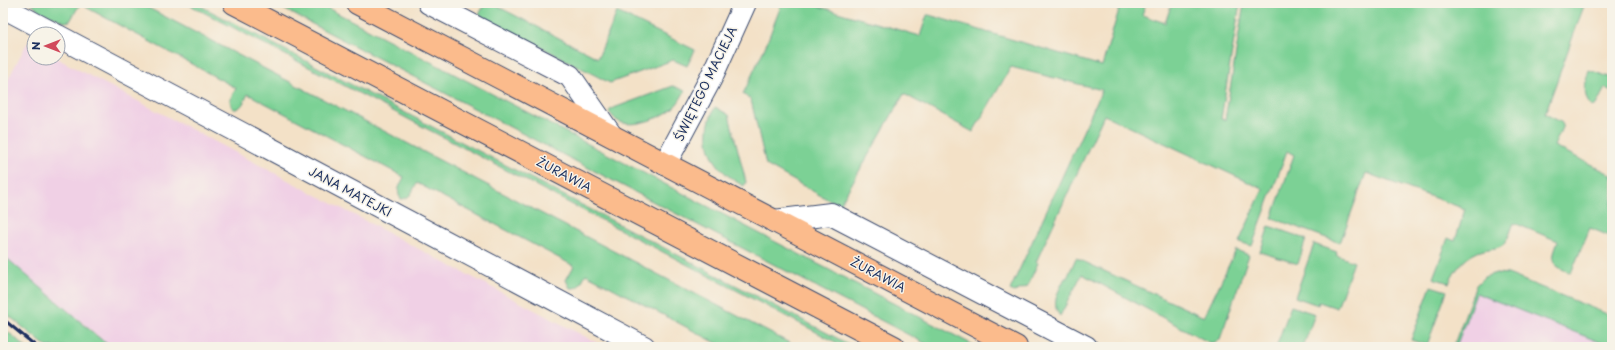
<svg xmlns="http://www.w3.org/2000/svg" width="1615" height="350" viewBox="0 0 1615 350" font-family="'Playpen Sans',sans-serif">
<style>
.built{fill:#f0d0e5}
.green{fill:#7bd195;stroke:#4b807a}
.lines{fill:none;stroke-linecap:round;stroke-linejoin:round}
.minor-casing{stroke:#3b4a6e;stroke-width:24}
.primary-casing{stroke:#3b4a6e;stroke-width:24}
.minor{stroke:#fff;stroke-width:22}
.primary{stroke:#fbbb8c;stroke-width:22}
.rail{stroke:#1b2f5e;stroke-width:3}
.labels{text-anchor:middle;stroke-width:3;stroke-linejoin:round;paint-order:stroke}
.street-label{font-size:12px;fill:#1b2f5e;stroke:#f7f3e8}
</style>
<rect width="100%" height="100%" fill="#f7f3e8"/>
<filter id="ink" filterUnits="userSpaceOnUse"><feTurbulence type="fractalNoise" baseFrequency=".025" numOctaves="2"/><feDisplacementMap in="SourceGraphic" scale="8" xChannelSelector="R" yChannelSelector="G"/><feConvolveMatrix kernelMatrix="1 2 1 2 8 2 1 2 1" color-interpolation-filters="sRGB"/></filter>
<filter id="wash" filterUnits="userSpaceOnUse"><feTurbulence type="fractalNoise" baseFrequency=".012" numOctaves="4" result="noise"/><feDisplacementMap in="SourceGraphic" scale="16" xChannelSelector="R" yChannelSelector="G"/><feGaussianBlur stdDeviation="0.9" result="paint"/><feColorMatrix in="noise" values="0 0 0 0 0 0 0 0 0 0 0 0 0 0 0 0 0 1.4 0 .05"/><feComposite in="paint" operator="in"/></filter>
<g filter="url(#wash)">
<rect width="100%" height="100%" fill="#f3e1c7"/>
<!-- built -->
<g class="built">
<polygon points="27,43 34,46 34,58 56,58 605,347 111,347 3,255 3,89"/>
<polygon points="1476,292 1612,347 1456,347"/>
</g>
<!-- green -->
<g class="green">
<path d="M 30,3 L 139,3 L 797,347 L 724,347 L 586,274 C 581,281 581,289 570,288 L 566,280 L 574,266 L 417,183 C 412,191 411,199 401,199 C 395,191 401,184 404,177 L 248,94 C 244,101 242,110 233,109 C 227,101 233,95 236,88 L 80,4 L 70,21 L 65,22 L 40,11 Z"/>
<polygon points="186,3 195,3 854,347 845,347"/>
<polygon points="272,3 318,3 977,347 932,347"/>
<polygon points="485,3 491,3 598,58 617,12 695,50 687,66 673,60 610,83 479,15"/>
<path d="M 782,3 L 816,3 L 817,6 L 920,36 L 927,15 L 929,15 L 1102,66 L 1121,3 L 1146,3 L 1142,15 L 1165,23 L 1172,3 L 1240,3 L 1221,119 L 1225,120 L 1244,3 L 1585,3 L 1545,114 L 1561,122 L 1563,125 L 1554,146 L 1612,175 L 1612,237 L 1590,228 L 1571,273 C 1549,264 1551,262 1558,241 L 1514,223 C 1511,229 1509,238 1505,243 C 1499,249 1492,248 1484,250 C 1467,254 1456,268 1449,283 L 1433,278 L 1448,238 L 1455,241 L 1465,209 L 1366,173 L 1340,243 L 1272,218 L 1294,155 L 1287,151 L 1252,246 L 1239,242 L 1263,189 L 1104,115 L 1036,262 L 1038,263 L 1027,287 L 1014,292 L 1010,290 L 1102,90 L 1011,67 L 973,132 L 904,94 L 840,204 L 825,198 L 766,165 L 751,100 L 743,94 L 766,45 Z"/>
<path d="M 1589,70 L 1612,78 L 1612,91 L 1605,88 L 1596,105 L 1592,107 C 1582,97 1585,82 1589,70 Z"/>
<path d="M 673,86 L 685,91 C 681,98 678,104 672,109 C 661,118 632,129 618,121 C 615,120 612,115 609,112 L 611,109 Z"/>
<path d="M 715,107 L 729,115 L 746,182 L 744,186 C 712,170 698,140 715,107 Z"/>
<polygon points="1269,226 1306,239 1298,264 1260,252"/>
<polygon points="1314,244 1337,252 1336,255 1354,262 1337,308 1319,302 1318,305 1295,297"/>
<path d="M 1236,250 L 1249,255 L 1220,339 L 1213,343 L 1208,342 L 1082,274 L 1060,316 C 1050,304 1059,290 1065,278 L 1067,278 L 1076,258 L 1204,317 Z"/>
<polygon points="3,255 97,336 111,347 47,347 3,311"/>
<polygon points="1496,273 1508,274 1612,316 1612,347 1476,293 1456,347 1453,347 1476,285 1484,277"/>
<polygon points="1431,286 1447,291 1427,345 1411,340"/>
<polygon points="1291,306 1315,314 1303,347 1276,347"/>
<polygon points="3,328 26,347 3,347"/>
</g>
</g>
<g filter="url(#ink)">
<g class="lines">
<!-- minor casing -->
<g class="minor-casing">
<g id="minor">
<polyline points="429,3 570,76 611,135"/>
<polyline points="3,7 54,34"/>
<polyline points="58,36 644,347"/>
<polyline points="665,164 711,78 745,3"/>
<polyline points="774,221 831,214 1086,347"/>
</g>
</g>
<!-- primary casing -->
<g class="primary-casing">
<g id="primary">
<polyline points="234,3 894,347"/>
<polyline points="357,3 1016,347"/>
</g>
</g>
<!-- minor -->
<use href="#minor" class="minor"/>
<!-- primary -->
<use href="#primary" class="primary"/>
<!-- rail -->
<polyline class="rail" points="3,319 37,347"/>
</g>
</g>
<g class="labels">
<!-- street labels -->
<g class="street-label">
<text transform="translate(706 84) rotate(-64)" y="4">ŚWIĘTEGO MACIEJA</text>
<text transform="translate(564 175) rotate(28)" y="4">ŻURAWIA</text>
<text transform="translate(350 192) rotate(28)" y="4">JANA MATEJKI</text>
<text transform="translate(878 275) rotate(28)" y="4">ŻURAWIA</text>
</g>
</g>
<!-- margin -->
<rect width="1615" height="350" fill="none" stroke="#f7f3e8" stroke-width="16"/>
<!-- north arrow -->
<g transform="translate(46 46) rotate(270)"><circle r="19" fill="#f7f3e8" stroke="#9fa5b1"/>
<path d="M0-3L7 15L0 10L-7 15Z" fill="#d1495b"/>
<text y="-6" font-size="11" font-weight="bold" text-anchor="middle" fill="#1b2f5e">N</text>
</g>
</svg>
